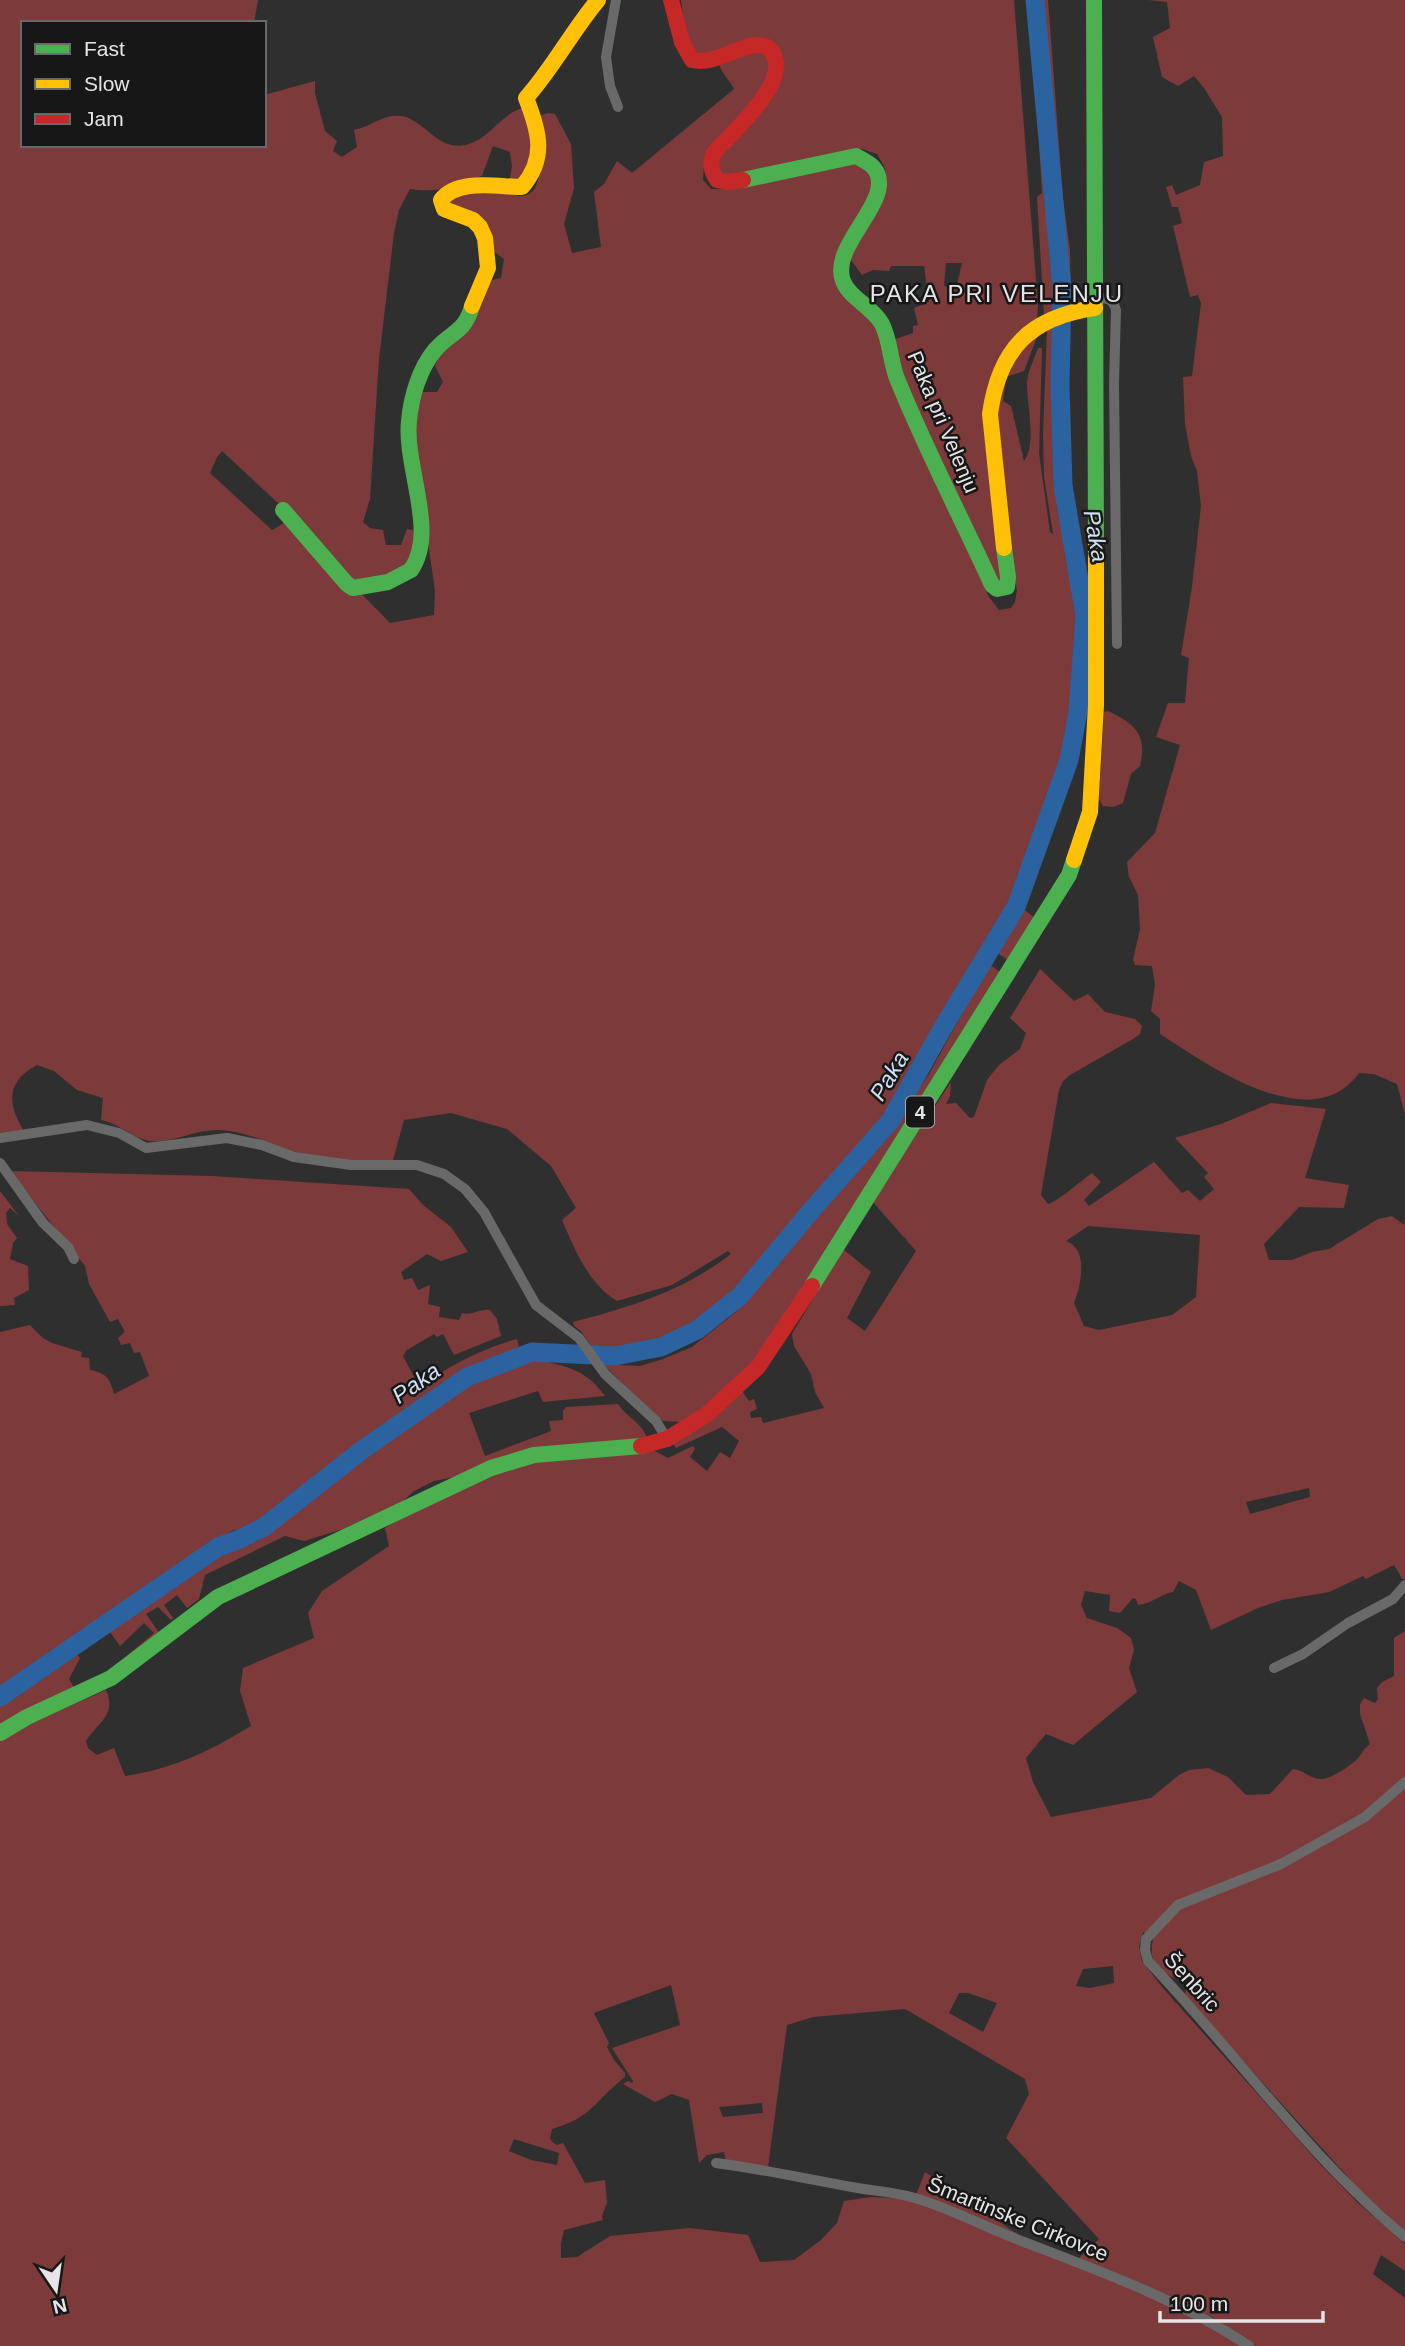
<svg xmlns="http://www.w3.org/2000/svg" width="1405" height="2346" viewBox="0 0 1405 2346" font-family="Arial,sans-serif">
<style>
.green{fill:#7c3b3a;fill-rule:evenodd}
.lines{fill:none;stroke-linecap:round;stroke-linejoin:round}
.river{stroke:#2b62a0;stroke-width:19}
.street{stroke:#6a696a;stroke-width:10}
.fast{stroke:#4caf50;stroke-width:16}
.slow{stroke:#ffc107;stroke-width:16}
.jam{stroke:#c62828;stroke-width:16}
.labels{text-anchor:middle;stroke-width:5;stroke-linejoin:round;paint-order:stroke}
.shield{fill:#171718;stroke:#a8a6a8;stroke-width:2}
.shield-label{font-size:19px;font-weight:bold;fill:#e6e4e6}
.street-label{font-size:21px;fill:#e6e4e6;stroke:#171718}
.water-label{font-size:23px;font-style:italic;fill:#d1e0f3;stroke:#171718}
.quarter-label{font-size:24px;letter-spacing:2px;fill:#e6e4e6;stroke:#171718}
</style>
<rect width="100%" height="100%" fill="#302f30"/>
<!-- green -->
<g class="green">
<path d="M 0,0 L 258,0 L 254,23 L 23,23 L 23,145 L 264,145 L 264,95 L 315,81 L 315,93 L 325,131 L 337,141 L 333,151 L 342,157 L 357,147 L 354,130 C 371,127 383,114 400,116 C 425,118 437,154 469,144 C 491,137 502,113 523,108 L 534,127 L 530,175 L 509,183 L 512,166 L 510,152 L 493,146 L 482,176 C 455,187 440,193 410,189 L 399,210 L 394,233 L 379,359 L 370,499 L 363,522 L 370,528 L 383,530 L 386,545 L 401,545 L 407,529 L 413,530 L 414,567 L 354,583 L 292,516 L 222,451 L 217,457 L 210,473 L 272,530 L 289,520 L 390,623 L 434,615 L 435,591 L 412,431 L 422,392 L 437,392 L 443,382 L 435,366 L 442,348 L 488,281 L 501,278 L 504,259 L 493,251 L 486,222 L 446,205 L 457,193 C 472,192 492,188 507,191 C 512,193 516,197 522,196 C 549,195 540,134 539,116 L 548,113 L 555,114 L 571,144 L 574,188 L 564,224 L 572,253 L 601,247 L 594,192 L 604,184 L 617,161 L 632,173 L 734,89 C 729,79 722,74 719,64 L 739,53 L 764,52 L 770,61 L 772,74 L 704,166 L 703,180 L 711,189 L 731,189 L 859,162 L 871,169 L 874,188 L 839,255 L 835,282 L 840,290 L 870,312 L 939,485 L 989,597 L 999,610 L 1011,608 L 1015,602 L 1017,590 L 1011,565 L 995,425 L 1004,366 L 1035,335 L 1037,337 L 1024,371 L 1006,377 L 1003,401 L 1011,406 L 1024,461 C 1037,445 1027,405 1027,385 C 1027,373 1034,359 1038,348 L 1042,348 L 1039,453 L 1050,532 L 1053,534 L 1044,476 L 1043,435 L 1047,329 L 1056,325 L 1053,371 L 1054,449 L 1081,617 L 1081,661 L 1076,703 L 1066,755 L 1022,869 L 1015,900 L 958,992 L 914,1074 L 888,1113 L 864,1143 L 776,1239 L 730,1303 L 724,1301 C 702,1327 666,1343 632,1347 C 619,1349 606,1348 594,1350 L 581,1331 L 574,1326 L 573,1322 C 631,1307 683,1291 731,1254 L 728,1251 L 672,1285 L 617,1301 C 588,1283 575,1250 562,1220 L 576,1208 L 551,1166 L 507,1129 L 451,1113 L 404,1120 L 393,1160 C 358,1161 319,1161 286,1149 C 264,1141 243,1131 219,1130 C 196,1129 173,1143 150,1141 C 131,1138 119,1123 101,1120 L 103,1098 L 77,1090 L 54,1071 L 37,1065 C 6,1081 7,1104 24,1131 L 0,1133 Z"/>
<path d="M 681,0 L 1014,0 L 1038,305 L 1037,319 L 994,367 L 1002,582 L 996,583 L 908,387 L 893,340 L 913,333 L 913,326 L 918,325 L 914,308 L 929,302 L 924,266 L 891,266 L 889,271 L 873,270 L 862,275 L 848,256 L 886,176 L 884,166 L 877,154 L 862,149 L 725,179 L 712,167 L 781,57 L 777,45 C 746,32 738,40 713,57 L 688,52 ZM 946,263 L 962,263 L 956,289 L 944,286 Z"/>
<polygon points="1041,0 1048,0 1063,199 1070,250 1071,305 1065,307 1053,126"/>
<path d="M 1148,0 L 1405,0 L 1405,1115 L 1397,1084 L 1374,1074 L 1359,1073 C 1312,1139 1208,1065 1160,1034 L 1160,1019 L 1151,1011 L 1155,985 L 1152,966 L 1135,965 L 1133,960 L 1140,929 L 1138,895 L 1129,877 L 1127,862 L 1155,833 L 1180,745 L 1156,737 L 1168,703 L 1185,703 L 1189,658 L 1181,655 L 1192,587 L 1201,506 L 1197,471 L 1191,456 L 1185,424 L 1183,377 L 1192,376 L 1201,303 L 1198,295 L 1190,297 L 1173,226 L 1182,223 L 1178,207 L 1172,207 L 1166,187 L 1172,185 L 1176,195 L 1200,185 L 1204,162 L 1223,156 L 1222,117 L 1204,88 L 1194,76 L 1178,86 L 1162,77 L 1153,37 L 1170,28 L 1167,2 Z"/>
<polygon points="1045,139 1057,309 1044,314 1037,197 1042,193 1039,144"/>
<path d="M 1108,711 C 1137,725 1147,735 1140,766 L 1131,774 L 1123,803 L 1113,807 L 1103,806 L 1099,799 L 1104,712 Z"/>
<polygon points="1023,909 1035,918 1008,960 996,952"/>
<polygon points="989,964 1000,972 766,1347 710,1405 682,1422 663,1421 655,1415 603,1364 640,1366 663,1359 692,1347 736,1312 801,1228 893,1127 929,1074"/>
<path d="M 1040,969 L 1074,1001 L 1088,994 L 1105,1012 L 1135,1019 L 1142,1026 L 1140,1034 L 1133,1039 L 1070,1075 L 1063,1081 L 1059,1090 L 1041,1195 L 1048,1204 C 1056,1203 1082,1180 1092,1173 L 1101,1182 L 1084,1200 L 1089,1206 L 1154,1162 L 1182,1193 L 1188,1190 L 1200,1201 L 1214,1189 L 1204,1177 L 1208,1173 L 1175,1138 L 1221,1124 L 1271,1103 L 1326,1109 L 1305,1178 L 1349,1185 L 1344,1208 L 1299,1207 L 1264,1244 L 1269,1260 L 1292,1260 L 1312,1252 L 1329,1249 L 1378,1219 L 1392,1216 L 1404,1225 L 1405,1219 L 1405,1578 L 1403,1580 L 1394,1565 L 1366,1579 L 1363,1576 L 1329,1592 L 1282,1600 L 1258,1608 L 1211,1630 L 1196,1590 L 1179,1581 L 1173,1592 C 1158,1595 1154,1603 1138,1605 L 1136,1599 L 1133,1598 L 1120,1613 L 1109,1611 L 1110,1595 L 1085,1591 L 1081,1605 L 1087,1618 L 1117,1628 L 1131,1638 L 1134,1650 L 1129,1668 L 1137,1692 L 1073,1745 L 1046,1734 L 1026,1758 L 1033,1782 L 1051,1817 L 1151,1798 L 1179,1775 L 1189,1770 L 1208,1768 L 1228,1777 L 1246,1795 L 1270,1794 L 1293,1769 C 1304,1770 1310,1779 1320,1779 C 1330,1780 1352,1765 1359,1757 C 1363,1751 1365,1748 1370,1744 L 1360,1714 L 1360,1704 L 1364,1698 L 1375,1703 L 1378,1699 L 1377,1688 L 1382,1682 L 1394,1676 L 1394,1638 L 1405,1631 L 1405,2231 L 1358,2188 L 1184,1996 L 1188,1984 C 1163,1973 1145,1967 1154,1936 L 1143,1932 L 1139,1947 L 1142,1961 L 1162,1987 L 1319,2163 L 1357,2202 L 1405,2244 L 1405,2271 L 1381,2255 L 1373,2274 L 1405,2298 L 1405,2346 L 1255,2346 L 1212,2317 L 1078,2259 L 1099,2239 L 1006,2138 L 1029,2094 L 1025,2079 L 905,2009 L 813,2017 L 787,2025 L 768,2167 L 726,2161 L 724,2152 L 707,2155 L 699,2163 L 689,2100 L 672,2094 L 655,2102 L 623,2084 L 628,2081 L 632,2083 L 633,2081 L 612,2048 L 680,2025 L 671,1985 L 594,2013 L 609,2043 L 607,2047 L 614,2060 L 625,2073 L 625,2077 C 595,2100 592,2118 552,2129 L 550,2138 L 552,2142 L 557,2145 L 563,2143 L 585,2183 L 605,2180 L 607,2203 L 602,2216 L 603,2220 L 564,2230 L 561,2244 L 561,2258 L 577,2257 L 610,2236 L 690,2228 L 748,2235 L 760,2262 L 794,2260 L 821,2240 L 837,2223 L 844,2201 L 871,2197 L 909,2199 L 1161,2301 L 1244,2346 L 0,2346 L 0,1737 L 106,1690 C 117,1715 98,1722 86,1741 L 88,1748 L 97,1755 L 114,1748 L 125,1776 C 173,1769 210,1751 251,1726 L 240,1691 L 243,1668 L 314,1638 L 308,1613 L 322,1591 L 389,1546 L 385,1528 L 424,1504 L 498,1472 L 537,1461 L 653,1450 L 668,1458 L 693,1446 L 695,1449 L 690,1457 L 707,1471 L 720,1452 L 730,1458 L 739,1441 L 722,1427 L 676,1448 L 673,1444 L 742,1391 L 749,1401 L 754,1399 L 757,1409 L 750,1412 L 751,1418 L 761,1417 L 763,1423 L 824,1408 L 815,1392 L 811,1374 L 794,1346 L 792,1334 L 843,1249 L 871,1272 L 847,1318 L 865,1331 L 916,1251 L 872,1201 L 951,1082 L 950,1096 L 946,1104 L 956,1103 L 970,1118 L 974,1117 L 987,1080 L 999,1065 L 1020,1049 L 1026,1033 L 1010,1018 ZM 1088,1226 L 1200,1235 L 1196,1297 L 1172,1315 L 1099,1330 L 1084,1326 L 1074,1303 C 1081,1285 1089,1249 1066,1241 ZM 1309,1488 L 1310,1497 C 1290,1502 1271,1509 1250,1514 L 1246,1502 ZM 1113,1966 L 1114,1983 L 1090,1988 L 1076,1986 L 1083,1969 ZM 959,1993 L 968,1993 L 997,2003 L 983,2032 L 949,2013 ZM 762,2103 L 763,2113 L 723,2117 L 719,2107 ZM 514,2139 L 559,2153 L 557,2165 L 531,2160 L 509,2151 Z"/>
<path d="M 10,1171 L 212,1176 L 409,1189 L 423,1205 L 451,1227 L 468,1252 L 441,1261 L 427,1254 L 401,1272 L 404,1280 L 412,1278 L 418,1290 L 430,1285 L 428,1304 L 440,1307 L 439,1317 L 459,1320 L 462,1313 C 472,1316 480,1308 490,1310 L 497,1319 L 501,1336 L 454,1355 L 443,1334 L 437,1337 L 434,1334 L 407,1350 L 403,1356 L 416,1381 L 400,1393 L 403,1396 C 439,1373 475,1350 517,1339 L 519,1348 L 477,1365 L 446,1383 L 361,1442 L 315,1482 L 262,1524 L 246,1532 L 234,1530 L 224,1535 C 174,1571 114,1602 72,1649 L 80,1658 L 69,1679 L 75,1689 L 0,1725 L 0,1332 L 30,1325 L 43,1338 L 52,1343 L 82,1352 L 81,1357 L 89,1358 L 90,1370 C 106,1373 110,1378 114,1394 L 149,1376 L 140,1352 L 134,1353 L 130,1343 L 121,1345 L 118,1338 L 125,1332 L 118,1319 L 110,1322 L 89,1284 L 85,1266 Z"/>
<polygon points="0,1191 19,1216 10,1208 6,1213 7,1224 17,1238 13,1243 10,1259 28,1266 29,1290 14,1298 15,1305 0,1306"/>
<path d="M 532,1358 C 565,1367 584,1367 605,1396 L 543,1402 L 538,1391 L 469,1413 L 485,1456 L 551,1431 L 549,1421 L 563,1420 L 563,1411 L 566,1407 L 618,1404 C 626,1417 642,1422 647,1438 L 434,1481 L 414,1491 L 403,1501 L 343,1529 L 304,1541 L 285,1536 L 205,1575 L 199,1599 L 187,1608 L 177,1595 L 164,1605 L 173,1618 L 171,1620 L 158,1607 L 146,1614 L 160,1634 L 129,1658 L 128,1655 L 154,1633 L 144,1623 L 120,1646 L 108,1629 L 219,1551 L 258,1541 L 361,1455 L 452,1391 L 471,1380 Z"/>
<polygon points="925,2172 1013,2231 1020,2235 916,2195"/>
</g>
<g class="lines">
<!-- river -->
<polyline class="river" points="0,1697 218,1547 240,1539 264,1527 362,1450 467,1377 532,1352 615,1356 661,1347 697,1330 740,1296 810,1212 891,1120 945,1024 1016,907 1069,760 1078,712 1085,616 1063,485 1060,385 1062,288 1035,0"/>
<!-- street -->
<g class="street">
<polyline points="616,0 606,57 610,86 618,107"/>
<path d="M 1095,298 C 1106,298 1113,298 1116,310 L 1114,383 L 1117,644"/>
<polyline points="0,1138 87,1125 119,1133 146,1148 227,1138 262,1145 294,1157 351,1165 417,1165 444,1174 465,1189 484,1212 536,1305 579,1338 605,1374 656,1421 667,1439"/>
<polyline points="0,1163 43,1223 68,1247 74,1259"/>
<polyline points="1274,1668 1303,1654 1348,1623 1393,1599 1405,1585"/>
<path d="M 1405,1782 L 1365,1817 L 1281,1864 L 1178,1905 L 1146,1939 L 1145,1950 L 1148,1961 C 1235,2052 1308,2156 1405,2237"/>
<path d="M 716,2163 C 762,2169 807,2179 852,2187 C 873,2191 895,2192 915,2198 C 949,2208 981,2225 1014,2238 C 1094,2269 1177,2298 1249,2346"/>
</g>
<!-- fast -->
<g class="fast">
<polyline points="1094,0 1096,544"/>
<path d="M 743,180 L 856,156 C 861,159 870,163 874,168 C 898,199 829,244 843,281 C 850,299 873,307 882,324 C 891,342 890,363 898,381 C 926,450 961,517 992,585 L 997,589 L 1007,587 L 1008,577 L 1004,548"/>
<path d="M 283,510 L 347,584 L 353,588 L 388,582 L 411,570 C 438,532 404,466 409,421 C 411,398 419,369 435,350 C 450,332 465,333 472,306"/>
<polyline points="812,1286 1069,875 1074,860"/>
<polyline points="0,1733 27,1717 111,1678 218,1597 491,1468 534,1455 641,1446"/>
</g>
<!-- slow -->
<g class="slow">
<path d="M 472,306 L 488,268 L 485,238 L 480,227 L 473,220 L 444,209 L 441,200 C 458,178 498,187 522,187 C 547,158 539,131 526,98 C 553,68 572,31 598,0"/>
<path d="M 1004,548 L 990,414 C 999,349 1030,317 1095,308"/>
<polyline points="1074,860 1090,812 1096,705 1096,544"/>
</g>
<!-- jam -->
<g class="jam">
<path d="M 671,0 L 682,42 L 692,60 C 718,66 743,40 765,46 C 770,48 773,52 775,58 C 783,83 747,118 731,135 C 726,141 717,147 713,155 C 709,164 712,172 717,180 L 728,182 L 743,180"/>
<polyline points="641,1446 667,1439 706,1415 758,1367 812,1286"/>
</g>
</g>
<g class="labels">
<!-- shield labels -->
<rect class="shield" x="906" y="1096.5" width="28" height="31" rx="5"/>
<g class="shield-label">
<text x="920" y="1119">4</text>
</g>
<!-- street labels -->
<g class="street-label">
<text transform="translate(943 422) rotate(67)" y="7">Paka pri Velenju</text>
<text transform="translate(1192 1982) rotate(48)" y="7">Šenbric</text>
<text transform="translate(1018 2219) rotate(22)" y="7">Šmartinske Cirkovce</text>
</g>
<!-- water labels -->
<g class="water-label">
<text transform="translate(1096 536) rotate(80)" y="8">Paka</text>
<text transform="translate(889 1076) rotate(-59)" y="8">Paka</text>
<text transform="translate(416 1383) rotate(-35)" y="8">Paka</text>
</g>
<!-- quarter labels -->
<g class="quarter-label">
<text x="997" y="302">PAKA PRI VELENJU</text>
</g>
</g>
<!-- legend -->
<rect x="21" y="21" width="245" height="126" fill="#171718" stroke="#6a696a" stroke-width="2"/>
<rect x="35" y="44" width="35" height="10" fill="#4caf50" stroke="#6a696a" stroke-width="2"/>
<text x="84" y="56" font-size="21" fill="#e6e4e6">Fast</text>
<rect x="35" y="79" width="35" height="10" fill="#ffc107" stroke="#6a696a" stroke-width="2"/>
<text x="84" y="91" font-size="21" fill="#e6e4e6">Slow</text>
<rect x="35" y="114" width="35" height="10" fill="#c62828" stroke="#6a696a" stroke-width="2"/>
<text x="84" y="126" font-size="21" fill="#e6e4e6">Jam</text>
<!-- north arrow -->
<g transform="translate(56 2290) rotate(167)" stroke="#171718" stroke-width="5" paint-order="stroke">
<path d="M0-5L12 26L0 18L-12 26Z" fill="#e6e4e6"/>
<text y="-10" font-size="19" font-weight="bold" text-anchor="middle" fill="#e6e4e6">N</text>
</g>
<!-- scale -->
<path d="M1160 2311v10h163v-10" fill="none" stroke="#e6e4e6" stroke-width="3.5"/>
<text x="1170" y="2311" font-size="21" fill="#e6e4e6" stroke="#171718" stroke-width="5" paint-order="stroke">100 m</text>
</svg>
